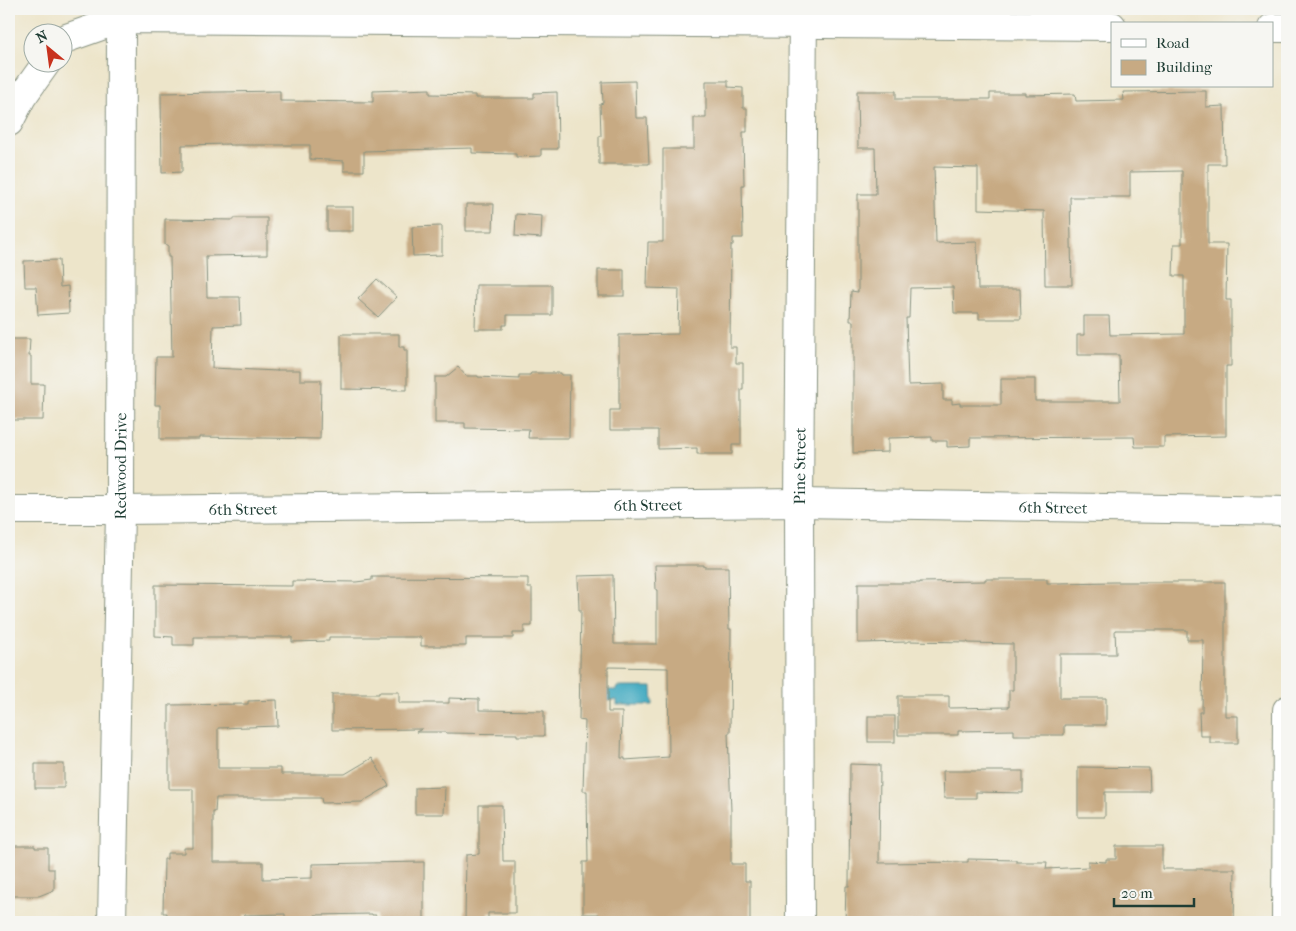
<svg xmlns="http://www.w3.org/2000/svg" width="1296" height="931" viewBox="0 0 1296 931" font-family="'IM FELL French Canon',serif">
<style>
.water{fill:#42aac1;stroke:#30747a}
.building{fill:#c7aa83;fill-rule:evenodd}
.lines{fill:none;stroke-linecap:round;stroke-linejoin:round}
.minor-casing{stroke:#86917f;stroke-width:30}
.minor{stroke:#fff;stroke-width:28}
.labels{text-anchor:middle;stroke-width:5;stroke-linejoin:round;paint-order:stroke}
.street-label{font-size:16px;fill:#1f3d34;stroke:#f6f6f2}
</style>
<rect width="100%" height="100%" fill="#f6f6f2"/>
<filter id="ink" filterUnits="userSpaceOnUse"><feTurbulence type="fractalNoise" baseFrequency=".02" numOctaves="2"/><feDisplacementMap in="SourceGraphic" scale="10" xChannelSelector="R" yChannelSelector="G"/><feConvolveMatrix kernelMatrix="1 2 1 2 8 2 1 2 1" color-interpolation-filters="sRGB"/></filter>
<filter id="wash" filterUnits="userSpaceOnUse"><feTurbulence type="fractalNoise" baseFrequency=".0096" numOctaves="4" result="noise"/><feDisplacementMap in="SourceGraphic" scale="20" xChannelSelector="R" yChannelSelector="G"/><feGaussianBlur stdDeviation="1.12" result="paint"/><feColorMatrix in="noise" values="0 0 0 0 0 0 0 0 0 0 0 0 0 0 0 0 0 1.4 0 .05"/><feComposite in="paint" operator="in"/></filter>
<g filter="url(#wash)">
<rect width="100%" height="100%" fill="#ede5ca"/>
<!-- water -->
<polygon class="water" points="617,687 652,687 653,705 617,705 617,700 606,701 606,690 616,690"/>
<g id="blocks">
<!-- building -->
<g class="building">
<polygon points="635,81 636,118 647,118 649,164 599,164 599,136 601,136 600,104 603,103 602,82"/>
<polygon points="706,81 728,81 728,87 743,88 743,108 747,108 747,132 743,132 744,185 742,185 743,238 733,238 733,245 731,245 730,347 736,347 736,363 743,363 743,389 741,389 741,445 732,445 732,454 697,454 697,448 658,449 658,430 610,430 610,410 619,410 619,335 678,334 679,289 647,288 648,242 663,242 663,149 694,149 694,118 706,118"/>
<polygon points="430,89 430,94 475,95 475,98 534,98 534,93 557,92 558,149 541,149 541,156 516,157 516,154 472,153 472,148 364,151 364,171 344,171 344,161 310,159 310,145 229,145 229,144 182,145 182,172 162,173 161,93 280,91 280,101 373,102 373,91"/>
<path d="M 857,91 L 896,91 L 896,99 L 990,99 L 990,93 L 1025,93 L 1025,95 L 1075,94 L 1076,101 L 1124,100 L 1123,92 L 1206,91 L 1206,107 L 1224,106 L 1225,164 L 1208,164 L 1208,244 L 1227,244 L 1226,300 L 1231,300 L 1231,366 L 1226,366 L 1226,436 L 1164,437 L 1164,447 L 1135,447 L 1134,437 L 970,438 L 970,446 L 947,447 L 947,441 L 932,441 L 932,437 L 888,438 L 888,452 L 853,453 L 853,321 L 850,321 L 851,291 L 858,292 L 858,194 L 876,194 L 875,148 L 858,148 ZM 934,167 L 978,168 L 978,209 L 1044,211 L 1045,285 L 1072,285 L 1070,197 L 1130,197 L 1130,172 L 1182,171 L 1182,244 L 1174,244 L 1173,276 L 1184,276 L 1184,334 L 1110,335 L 1109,316 L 1084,316 L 1084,335 L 1077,335 L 1077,355 L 1119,355 L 1120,401 L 1035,401 L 1035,379 L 1001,379 L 1001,405 L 960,405 L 960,403 L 952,404 L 952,400 L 943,400 L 943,384 L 908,385 L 906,318 L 909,318 L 910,288 L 953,287 L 954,313 L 979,313 L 979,319 L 1021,319 L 1020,289 L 978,289 L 977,242 L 936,243 Z"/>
<polygon points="466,204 494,204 493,231 466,231"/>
<rect x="327" y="207" width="26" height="24"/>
<polygon points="516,214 542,216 541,238 515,236"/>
<polygon points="234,218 267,218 267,255 206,256 207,297 240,297 241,325 213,326 212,368 277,371 277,370 300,370 300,380 321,380 320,439 199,437 199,439 160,439 160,405 155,405 156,357 172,357 170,257 168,257 168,245 165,245 165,219 234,220"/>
<polygon points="442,226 442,255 413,256 412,227"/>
<polygon points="59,260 60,287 68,286 69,313 38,315 36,287 25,287 24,261"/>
<rect x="598" y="270" width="26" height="26"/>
<polygon points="377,279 397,297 378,317 358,299"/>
<polygon points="476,285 552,285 552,315 507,315 507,325 503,325 503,329 475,329"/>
<polygon points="341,334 399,334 399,347 404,347 404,350 407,350 407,390 341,389"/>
<polygon points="9,339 30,339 29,356 31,356 31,384 44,384 43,420 9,420"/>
<polygon points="458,367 466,376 478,376 478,377 519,379 519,375 530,375 531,373 561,373 561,375 570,375 569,438 528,438 529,429 465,428 465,423 435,423 435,377 446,377"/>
<path d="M 655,565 L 704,565 L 704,567 L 728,567 L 729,629 L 731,629 L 730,733 L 728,733 L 731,811 L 731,864 L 745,864 L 745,881 L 750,881 L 750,922 L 599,922 L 599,914 L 583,914 L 583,862 L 588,862 L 587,791 L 583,791 L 585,721 L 579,720 L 581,610 L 579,610 L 578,576 L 613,575 L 614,644 L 657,644 L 657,590 L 656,590 ZM 608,667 L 668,668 L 669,757 L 625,760 L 625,758 L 621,758 L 622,712 L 608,712 Z"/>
<polygon points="372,577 528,578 528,588 532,588 532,626 524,626 524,633 513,633 513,638 466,638 466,646 421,646 421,637 329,637 329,641 292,642 292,637 194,637 194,645 173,645 173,637 155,636 155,585 292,586 292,581 356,582 372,580"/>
<polygon points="985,579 1047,579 1047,583 1058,583 1114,582 1225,582 1225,716 1238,716 1238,743 1210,743 1210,736 1200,736 1199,712 1202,712 1203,640 1187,640 1187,630 1115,630 1116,654 1060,654 1060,698 1106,698 1106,725 1064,725 1064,735 1014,735 1014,730 958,731 958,735 898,735 898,696 949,696 949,708 1009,707 1009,690 1013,690 1013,644 968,643 968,642 908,641 908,642 858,643 858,583 920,583 920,582 985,581"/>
<polygon points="379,692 399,692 399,703 449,703 449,698 479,699 479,710 544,711 544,736 517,736 517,734 446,733 446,732 416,732 422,729 332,730 332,694 379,694"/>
<polygon points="277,700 278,726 218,728 218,768 281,768 281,774 345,774 372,758 389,786 362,802 322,803 321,798 216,798 215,812 213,812 213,862 263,862 263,879 312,878 312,864 424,862 424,922 376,922 376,915 372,915 372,914 315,915 315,920 307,920 307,921 285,920 285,914 244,915 244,922 166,922 167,913 163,913 164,859 167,859 167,853 184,853 184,848 193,848 193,789 169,789 169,705 248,704 248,701"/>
<rect x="868" y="716" width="27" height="26"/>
<rect x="35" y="764" width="29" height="24"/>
<polygon points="850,764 880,765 879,863 968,862 968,859 1016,860 1016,862 1047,862 1046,869 1088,867 1088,861 1106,862 1106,859 1116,859 1116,846 1162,846 1162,869 1235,869 1234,922 845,922 846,886 849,886"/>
<polygon points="1078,767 1149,768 1150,792 1105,792 1105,817 1078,817"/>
<polygon points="943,771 1023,771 1023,793 976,792 976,798 944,798"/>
<polygon points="445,787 444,814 415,814 415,788"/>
<polygon points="479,805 502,805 503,861 515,861 515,913 488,913 488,922 465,922 466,855 479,854"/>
<polygon points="9,846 35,846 35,848 48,848 48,869 54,869 54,890 39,896 9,896"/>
</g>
</g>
</g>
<g filter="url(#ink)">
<use href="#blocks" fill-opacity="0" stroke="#86917f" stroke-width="1"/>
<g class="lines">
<!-- minor casing -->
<g class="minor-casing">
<g id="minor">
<polyline points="1272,28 1287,28"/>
<polyline points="62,42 64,39 121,19 1112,26"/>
<polyline points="9,122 22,97 47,62"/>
<path id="s1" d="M 9,510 L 120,510 L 799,503 L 1287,511"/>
<path id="s2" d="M 112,922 L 120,510 L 121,9"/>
<path id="s3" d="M 800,922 L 799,503 L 803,9"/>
<polyline points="1286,922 1287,710"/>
</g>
</g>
<!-- minor -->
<use href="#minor" class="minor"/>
</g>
</g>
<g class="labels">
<!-- street labels -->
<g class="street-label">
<text dy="6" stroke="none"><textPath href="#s3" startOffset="456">Pine Street</textPath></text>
<text dy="6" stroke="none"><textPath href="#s2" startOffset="456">Redwood Drive</textPath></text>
<text dy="6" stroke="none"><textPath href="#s1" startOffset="639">6th Street</textPath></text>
<text dy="6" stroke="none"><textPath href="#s1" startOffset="1044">6th Street</textPath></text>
<text dy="6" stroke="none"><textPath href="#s1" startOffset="234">6th Street</textPath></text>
</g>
</g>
<!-- margin -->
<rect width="1296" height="931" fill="none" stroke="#f6f6f2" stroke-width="30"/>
<!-- legend -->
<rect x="1111" y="22" width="162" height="65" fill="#f6f6f2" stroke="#a0aca6"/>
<rect x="1121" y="39" width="25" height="8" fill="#ffffff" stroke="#a0aca6"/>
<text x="1156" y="48" font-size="15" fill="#1f3d34">Road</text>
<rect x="1121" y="60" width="25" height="15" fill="#c7aa83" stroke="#a0aca6"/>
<text x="1156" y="72" font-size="15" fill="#1f3d34">Building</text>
<!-- north arrow -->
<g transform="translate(48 48) rotate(331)"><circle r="24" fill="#f6f6f2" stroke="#a0aca6"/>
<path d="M0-4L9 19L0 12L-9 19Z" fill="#c8321e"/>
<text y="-8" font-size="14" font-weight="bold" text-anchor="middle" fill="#1f3d34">N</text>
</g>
<!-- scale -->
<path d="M1114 898v8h80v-8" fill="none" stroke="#1f3d34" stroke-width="2.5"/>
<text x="1121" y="898" font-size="15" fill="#1f3d34" stroke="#f6f6f2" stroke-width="4" paint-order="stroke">20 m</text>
</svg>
